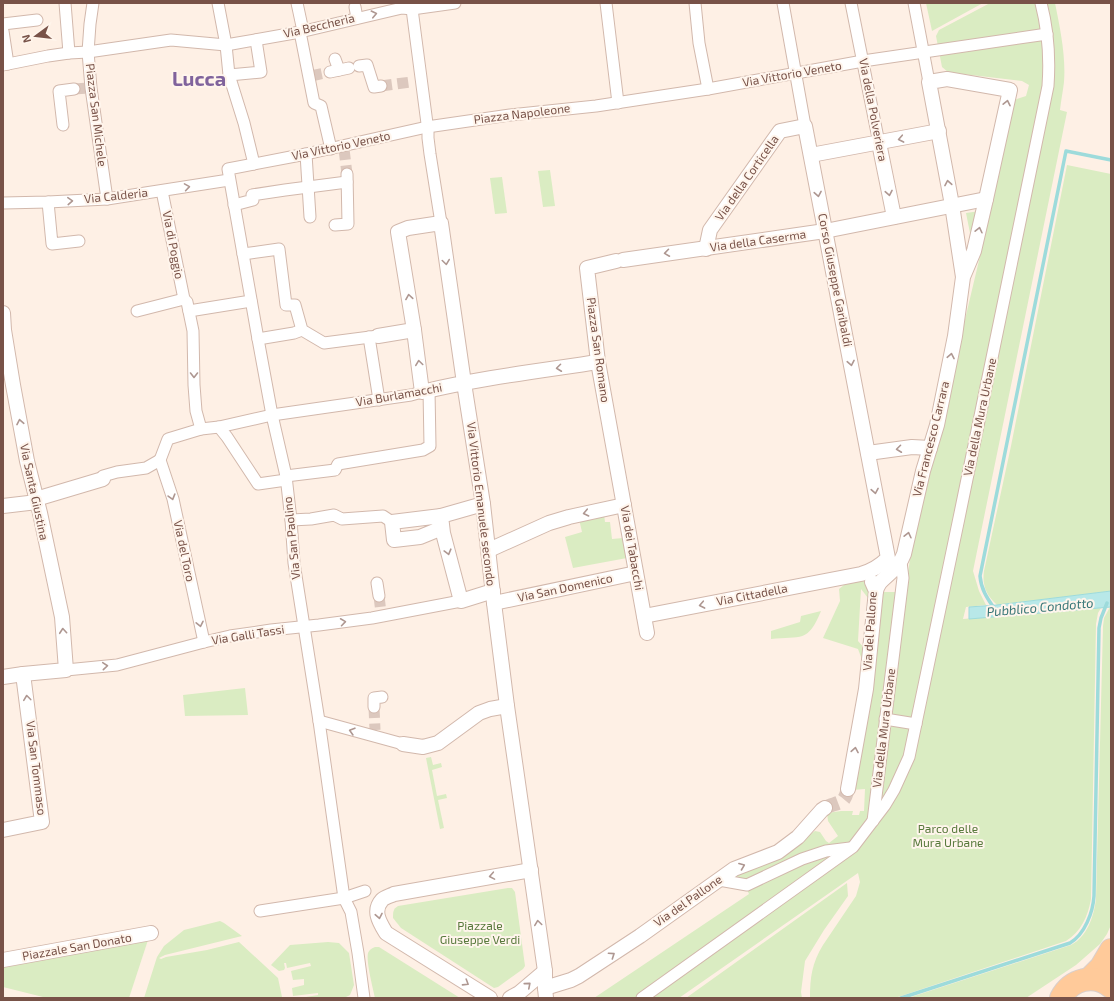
<svg xmlns="http://www.w3.org/2000/svg" width="1114" height="1001" viewBox="0 0 1114 1001" font-family="'Exo 2',sans-serif">
<style>
.green{fill:#daecc2}
.water{fill:#b8e8e8;stroke:#9ddbdb}
.lines{fill:none;stroke-linecap:round;stroke-linejoin:round}
.stream{stroke:#9ddbdb;stroke-width:3.5}
.pedestrian-tunnel{stroke:#dcc8be;stroke-width:11;stroke-dasharray:11 5.5;stroke-linecap:butt}
.minor-tunnel{stroke:#dcc8be;stroke-width:14;stroke-dasharray:14 7;stroke-linecap:butt}
.pedestrian-casing{stroke:#d2b8ac;stroke-width:13}
.minor-casing{stroke:#d2b8ac;stroke-width:16}
.primary-casing{stroke:#d9cfcc;stroke-width:24}
.pedestrian{stroke:#fff;stroke-width:11}
.minor{stroke:#fff;stroke-width:14}
.primary{stroke:#ffca9a;stroke-width:22}
.oneway{stroke:#ae9791}
.labels{text-anchor:middle;stroke-width:4;stroke-linejoin:round;paint-order:stroke}
.street-label{font-size:12px;fill:#785248;stroke:#fff5ec}
.park-label{font-size:12px;fill:#58793c;stroke:#fff5ec}
.water-label{font-size:13px;font-style:italic;fill:#387677;stroke:#fff5ec}
.town-label{font-size:20px;font-weight:bold;fill:#80639c;stroke:#fff5ec}
</style>
<rect width="100%" height="100%" fill="#fef0e5"/>
<!-- green -->
<g class="green">
<polygon points="926,3 983,3 932,31"/>
<path d="M 990,3 L 1055,3 C 1060,28 1066,56 1064,82 C 1063,91 1061,100 1060,110 L 1067,112 L 973,571 L 979,591 L 986,605 L 966,607 L 963,619 L 1101,608 L 1098,613 L 1096,624 L 1091,899 C 1088,916 1081,932 1066,941 L 895,998 L 810,998 C 810,977 812,963 823,945 L 856,896 L 860,882 L 858,873 L 679,998 L 594,998 L 749,894 L 742,878 L 734,880 L 727,880 L 784,853 L 815,831 L 820,832 L 826,841 L 829,843 L 838,836 L 828,821 L 827,813 L 841,811 L 853,811 L 852,815 L 859,815 L 860,811 L 864,811 L 865,789 L 852,790 L 879,592 L 905,592 L 911,553 L 935,446 L 990,214 L 1014,100 L 1026,96 L 1029,85 L 1022,81 L 954,73 L 948,72 L 942,67 L 936,36 L 939,30 Z"/>
<path d="M 1067,165 L 1111,174 L 1111,591 L 997,605 C 986,595 982,585 984,571 L 1011,446 Z"/>
<polygon points="550,170 555,206 543,207 538,171"/>
<polygon points="502,177 507,213 495,214 490,178"/>
<polygon points="980,211 972,243 966,213"/>
<polygon points="604,514 605,522 610,522 612,539 623,538 627,558 573,568 565,537 582,532 579,519"/>
<path d="M 860,579 C 869,585 869,587 868,598 L 861,589 L 858,641 L 866,650 L 864,665 L 858,649 L 823,638 L 840,601 L 839,589 L 844,585 Z"/>
<path d="M 1110,607 L 1111,925 L 1107,934 L 1100,944 L 1076,965 L 1026,998 L 908,998 L 1071,945 C 1087,937 1094,916 1096,899 L 1103,626 L 1104,618 Z"/>
<path d="M 821,611 C 808,643 801,636 771,639 L 771,631 L 800,622 L 801,616 Z"/>
<polygon points="245,688 248,715 185,716 183,695"/>
<polygon points="431,757 433,765 441,763 442,767 432,770 437,796 446,794 447,798 438,800 444,828 440,829 426,758"/>
<polygon points="847,883 848,896 824,930 805,961 801,992 802,998 686,998"/>
<path d="M 508,888 L 512,888 L 515,892 L 525,966 L 523,969 L 498,987 L 494,988 L 401,928 L 393,918 C 393,912 393,909 398,906 Z"/>
<polygon points="220,921 224,923 242,936 165,955 159,958 161,959 166,957 207,950 239,942 278,978 282,997 284,998 144,998 157,957 164,946 184,930"/>
<polygon points="148,940 129,998 47,998 3,987 3,965"/>
<polygon points="328,942 339,943 349,953 354,985 350,995 344,998 300,998 318,995 318,993 293,996 292,988 304,985 304,979 293,980 291,971 311,966 310,963 287,968 286,963 284,963 285,968 284,970 279,971 271,965 290,945"/>
<path d="M 375,947 L 379,947 L 460,998 L 375,998 C 373,988 366,962 368,953 C 369,950 372,948 375,947 Z"/>
</g>
<!-- water -->
<polygon class="water" points="1111,591 1111,607 969,619 969,607 997,605"/>
<g class="lines">
<!-- stream -->
<g class="stream">
<path d="M 994,608 C 987,598 981,589 980,576 L 1066,151 L 1111,160"/>
<path d="M 901,998 L 1070,943 C 1085,934 1093,912 1094,896 L 1099,628 L 1101,618 L 1107,603"/>
</g>
<!-- pedestrian-tunnel -->
<g class="pedestrian-tunnel">
<polyline points="311,76 330,72"/>
<polyline points="381,86 411,82"/>
<polyline points="74,89 90,88"/>
<polyline points="344,149 347,174"/>
<polyline points="379,596 381,613"/>
<polyline points="374,707 375,730"/>
</g>
<!-- minor-tunnel -->
<path class="minor-tunnel" d="M 825,808 C 831,804 840,804 844,799 C 846,796 847,792 848,789"/>
<!-- pedestrian casing -->
<g class="pedestrian-casing">
<g id="pedestrian">
<polyline points="65,3 69,53"/>
<polyline points="93,3 90,24 88,52 91,88 107,199"/>
<polyline points="218,3 226,45 229,75 244,123 254,164"/>
<polyline points="297,3 303,31"/>
<polyline points="606,3 618,103"/>
<polyline points="695,3 699,43 708,89"/>
<polyline points="783,3 805,126"/>
<polyline points="851,3 879,143"/>
<polyline points="914,3 929,82"/>
<polyline points="355,7 357,18"/>
<polyline points="3,24 37,20"/>
<polyline points="3,31 8,64"/>
<polyline points="300,32 314,103 321,106 331,149"/>
<polyline points="335,59 339,70"/>
<polyline points="3,65 48,56 69,53 88,52 171,40 226,45 300,32 402,8 412,9"/>
<polyline points="359,66 367,65 374,87 381,86"/>
<polyline points="330,72 349,68"/>
<polyline points="229,75 261,72 256,40"/>
<polyline points="63,125 59,91 74,89"/>
<polyline points="306,154 310,217"/>
<polyline points="162,191 184,299 187,302 193,331 194,385 196,411 201,429"/>
<polyline points="48,202 52,244 79,241"/>
<polyline points="3,203 48,202 107,199 229,180"/>
<polyline points="234,205 253,200 252,195 285,190 347,182"/>
<polyline points="441,223 430,154 428,138 428,131 412,9 455,3"/>
<polyline points="335,225 348,224 347,174"/>
<polyline points="243,254 279,249 286,305 295,305 302,330 324,343 378,336"/>
<polyline points="137,311 184,299"/>
<polyline points="189,311 251,301"/>
<polyline points="369,337 379,400"/>
<polyline points="258,339 294,333 302,330"/>
<polyline points="219,427 227,437 258,484 286,480"/>
<polyline points="160,460 168,439 201,429 219,427 272,415 411,395 422,392"/>
<polyline points="160,460 173,499 204,642"/>
<polyline points="286,476 335,470 338,464 423,450 430,446 429,390"/>
<polyline points="103,479 103,476 117,472 146,468 160,460"/>
<polyline points="291,520 311,519 334,515 342,519 383,516 392,522"/>
<polyline points="377,583 379,596"/>
<polyline points="66,670 117,665 204,642 230,636 271,630 319,625 372,618 461,601"/>
<polyline points="374,707 374,698 382,697"/>
<polyline points="885,719 916,724"/>
<polyline points="319,721 403,744"/>
<polyline points="873,821 903,578 901,562"/>
<polyline points="719,880 747,885 802,859 826,851 850,848"/>
<polyline points="260,911 344,898 365,891"/>
<polyline points="364,998 358,953 351,912 344,898 319,721 294,563 291,520 286,476 272,415 258,339 228,169 306,154 427,127 510,115 596,106 655,97 708,89 863,61 1047,34"/>
<path d="M 642,998 L 853,847 L 885,805 L 894,790 L 909,757 L 959,518 L 1048,86 C 1050,58 1048,30 1041,3"/>
</g>
</g>
<!-- minor casing -->
<g class="minor-casing">
<g id="minor">
<polyline points="879,143 894,217"/>
<polyline points="811,155 939,131"/>
<polyline points="623,260 825,231 986,199"/>
<polyline points="616,261 587,268 598,362 647,633"/>
<polyline points="3,313 4,330 13,385 27,461 40,513 62,617 66,670 23,674 3,677"/>
<polyline points="378,336 414,330"/>
<polyline points="868,453 912,447 930,448"/>
<polyline points="36,499 103,479"/>
<polyline points="483,504 441,516 443,533 461,601 493,591"/>
<polyline points="3,506 37,502"/>
<polyline points="441,516 392,522 394,540 420,537 442,528"/>
<polyline points="489,550 549,523 569,517 624,505"/>
<path d="M 876,591 C 879,581 883,580 890,573 C 896,568 901,562 904,554 L 923,471 L 937,425 L 955,336 L 963,277 L 974,251 L 986,199 L 1010,90 L 947,79 L 929,82 L 952,205 L 963,277"/>
<polyline points="494,603 636,573"/>
<path d="M 644,616 L 861,574 C 872,571 880,566 888,558 L 805,126 L 780,131 L 710,230 L 706,249"/>
<polyline points="403,744 423,747 438,743 479,713 490,709 507,706"/>
<polyline points="848,789 866,689 876,591 872,582"/>
<polyline points="3,830 42,822 23,674"/>
<polyline points="3,960 151,933"/>
<polyline points="545,988 571,980 579,976 640,936 734,869 778,852 798,837 822,810 825,808"/>
<path d="M 490,998 L 386,933 C 380,923 372,911 382,900 C 385,897 390,896 394,894 L 531,870"/>
<polyline points="510,998 519,993 545,971"/>
<path d="M 546,998 L 545,988 L 545,971 L 507,706 L 494,603 L 483,504 L 464,383 L 441,223 L 408,228 L 398,232 L 414,330 L 422,392 C 480,378 539,371 598,362"/>
</g>
</g>
<!-- primary casing -->
<g class="primary-casing">
<g id="primary">
<polyline points="1089,979 1101,967 1111,950"/>
<path d="M 1061,998 C 1071,979 1094,973 1111,987"/>
</g>
</g>
<!-- pedestrian -->
<use href="#pedestrian" class="pedestrian"/>
<!-- minor -->
<use href="#minor" class="minor"/>
<!-- primary -->
<use href="#primary" class="primary"/>
</g>
<!-- one-way arrows -->
<defs><path id="oneway-chevron" d="M-2-3.5L2.5 0L-2 3.5" fill="none" stroke-width="1.6" stroke-linecap="round" stroke-linejoin="round"/></defs>
<g class="oneway">
<use href="#oneway-chevron" transform="translate(374 14) rotate(-13)"/>
<use href="#oneway-chevron" transform="translate(1007 103) rotate(-78)"/>
<use href="#oneway-chevron" transform="translate(901 139) rotate(169)"/>
<use href="#oneway-chevron" transform="translate(948 183) rotate(-100)"/>
<use href="#oneway-chevron" transform="translate(187 187) rotate(-9)"/>
<use href="#oneway-chevron" transform="translate(889 193) rotate(79)"/>
<use href="#oneway-chevron" transform="translate(818 194) rotate(80)"/>
<use href="#oneway-chevron" transform="translate(70 201) rotate(-3)"/>
<use href="#oneway-chevron" transform="translate(979 230) rotate(-77)"/>
<use href="#oneway-chevron" transform="translate(667 253) rotate(172)"/>
<use href="#oneway-chevron" transform="translate(446 262) rotate(82)"/>
<use href="#oneway-chevron" transform="translate(409 297) rotate(-99)"/>
<use href="#oneway-chevron" transform="translate(951 356) rotate(-79)"/>
<use href="#oneway-chevron" transform="translate(419 363) rotate(-98)"/>
<use href="#oneway-chevron" transform="translate(851 363) rotate(79)"/>
<use href="#oneway-chevron" transform="translate(559 368) rotate(173)"/>
<use href="#oneway-chevron" transform="translate(194 375) rotate(90)"/>
<use href="#oneway-chevron" transform="translate(20 422) rotate(-101)"/>
<use href="#oneway-chevron" transform="translate(899 449) rotate(173)"/>
<use href="#oneway-chevron" transform="translate(875 491) rotate(80)"/>
<use href="#oneway-chevron" transform="translate(172 497) rotate(74)"/>
<use href="#oneway-chevron" transform="translate(586 513) rotate(168)"/>
<use href="#oneway-chevron" transform="translate(908 535) rotate(-77)"/>
<use href="#oneway-chevron" transform="translate(448 552) rotate(75)"/>
<use href="#oneway-chevron" transform="translate(702 605) rotate(169)"/>
<use href="#oneway-chevron" transform="translate(343 622) rotate(-8)"/>
<use href="#oneway-chevron" transform="translate(200 624) rotate(78)"/>
<use href="#oneway-chevron" transform="translate(63 631) rotate(-95)"/>
<use href="#oneway-chevron" transform="translate(105 666) rotate(-5)"/>
<use href="#oneway-chevron" transform="translate(27 698) rotate(-97)"/>
<use href="#oneway-chevron" transform="translate(352 731) rotate(-164)"/>
<use href="#oneway-chevron" transform="translate(855 750) rotate(-80)"/>
<use href="#oneway-chevron" transform="translate(742 866) rotate(-21)"/>
<use href="#oneway-chevron" transform="translate(492 876) rotate(170)"/>
<use href="#oneway-chevron" transform="translate(379 916) rotate(79)"/>
<use href="#oneway-chevron" transform="translate(538 923) rotate(-98)"/>
<use href="#oneway-chevron" transform="translate(612 955) rotate(-34)"/>
<use href="#oneway-chevron" transform="translate(466 983) rotate(32)"/>
<use href="#oneway-chevron" transform="translate(528 985) rotate(-41)"/>
</g>
<g class="labels">
<!-- street labels -->
<g class="street-label">
<text transform="translate(319 26) rotate(-13)" y="4">Via Beccheria</text>
<text transform="translate(792 74) rotate(-10)" y="4">Via Vittorio Veneto</text>
<text transform="translate(873 110) rotate(79)" y="4">Via della Polveriera</text>
<text transform="translate(522 114) rotate(-7)" y="4">Piazza Napoleone</text>
<text transform="translate(96 115) rotate(83)" y="4">Piazza San Michele</text>
<text transform="translate(341 146) rotate(-12)" y="4">Via Vittorio Veneto</text>
<text transform="translate(747 178) rotate(-55)" y="4">Via della Corticella</text>
<text transform="translate(116 196) rotate(-6)" y="4">Via Calderia</text>
<text transform="translate(758 241) rotate(-8)" y="4">Via della Caserma</text>
<text transform="translate(173 245) rotate(79)" y="4">Via di Poggio</text>
<text transform="translate(835 280) rotate(79)" y="4">Corso Giuseppe Garibaldi</text>
<text transform="translate(598 350) rotate(82)" y="4">Piazza San Romano</text>
<text transform="translate(399 395) rotate(-10)" y="4">Via Burlamacchi</text>
<text transform="translate(980 417) rotate(-78)" y="4">Via della Mura Urbane</text>
<text transform="translate(931 439) rotate(-76)" y="4">Via Francesco Carrara</text>
<text transform="translate(34 492) rotate(78)" y="4">Via Santa Giustina</text>
<text transform="translate(481 504) rotate(83)" y="4">Via Vittorio Emanuele secondo</text>
<text transform="translate(292 538) rotate(-96)" y="4">Via San Paolino</text>
<text transform="translate(632 548) rotate(80)" y="4">Via dei Tabacchi</text>
<text transform="translate(184 551) rotate(78)" y="4">Via del Toro</text>
<text transform="translate(565 588) rotate(-12)" y="4">Via San Domenico</text>
<text transform="translate(752 595) rotate(-11)" y="4">Via Cittadella</text>
<text transform="translate(870 631) rotate(-86)" y="4">Via del Pallone</text>
<text transform="translate(248 635) rotate(-9)" y="4">Via Galli Tassi</text>
<text transform="translate(884 728) rotate(-83)" y="4">Via della Mura Urbane</text>
<text transform="translate(36 768) rotate(83)" y="4">Via San Tommaso</text>
<text transform="translate(688 901) rotate(-35)" y="4">Via del Pallone</text>
<text transform="translate(77 947) rotate(-10)" y="4">Piazzale San Donato</text>
</g>
<!-- park labels -->
<g class="park-label">
<text x="948" y="833">Parco delle<tspan x="948" dy="14">Mura Urbane</tspan></text>
<text x="480" y="930">Piazzale<tspan x="480" dy="14">Giuseppe Verdi</tspan></text>
</g>
<!-- water labels -->
<g class="water-label">
<text transform="translate(1040 607) rotate(-5)" y="5">Pubblico Condotto</text>
</g>
<!-- town labels -->
<g class="town-label">
<text x="199" y="86">Lucca</text>
</g>
</g>
<!-- border -->
<rect width="1114" height="1001" fill="none" stroke="#785248" stroke-width="8"/>
<!-- north arrow -->
<g transform="translate(36 36) rotate(255)" stroke="#fff5ec" stroke-width="3" paint-order="stroke">
<path d="M0-3L7 15L0 10L-7 15Z" fill="#785248"/>
<text y="-6" font-size="11" font-weight="bold" text-anchor="middle" fill="#785248">N</text>
</g>
</svg>
